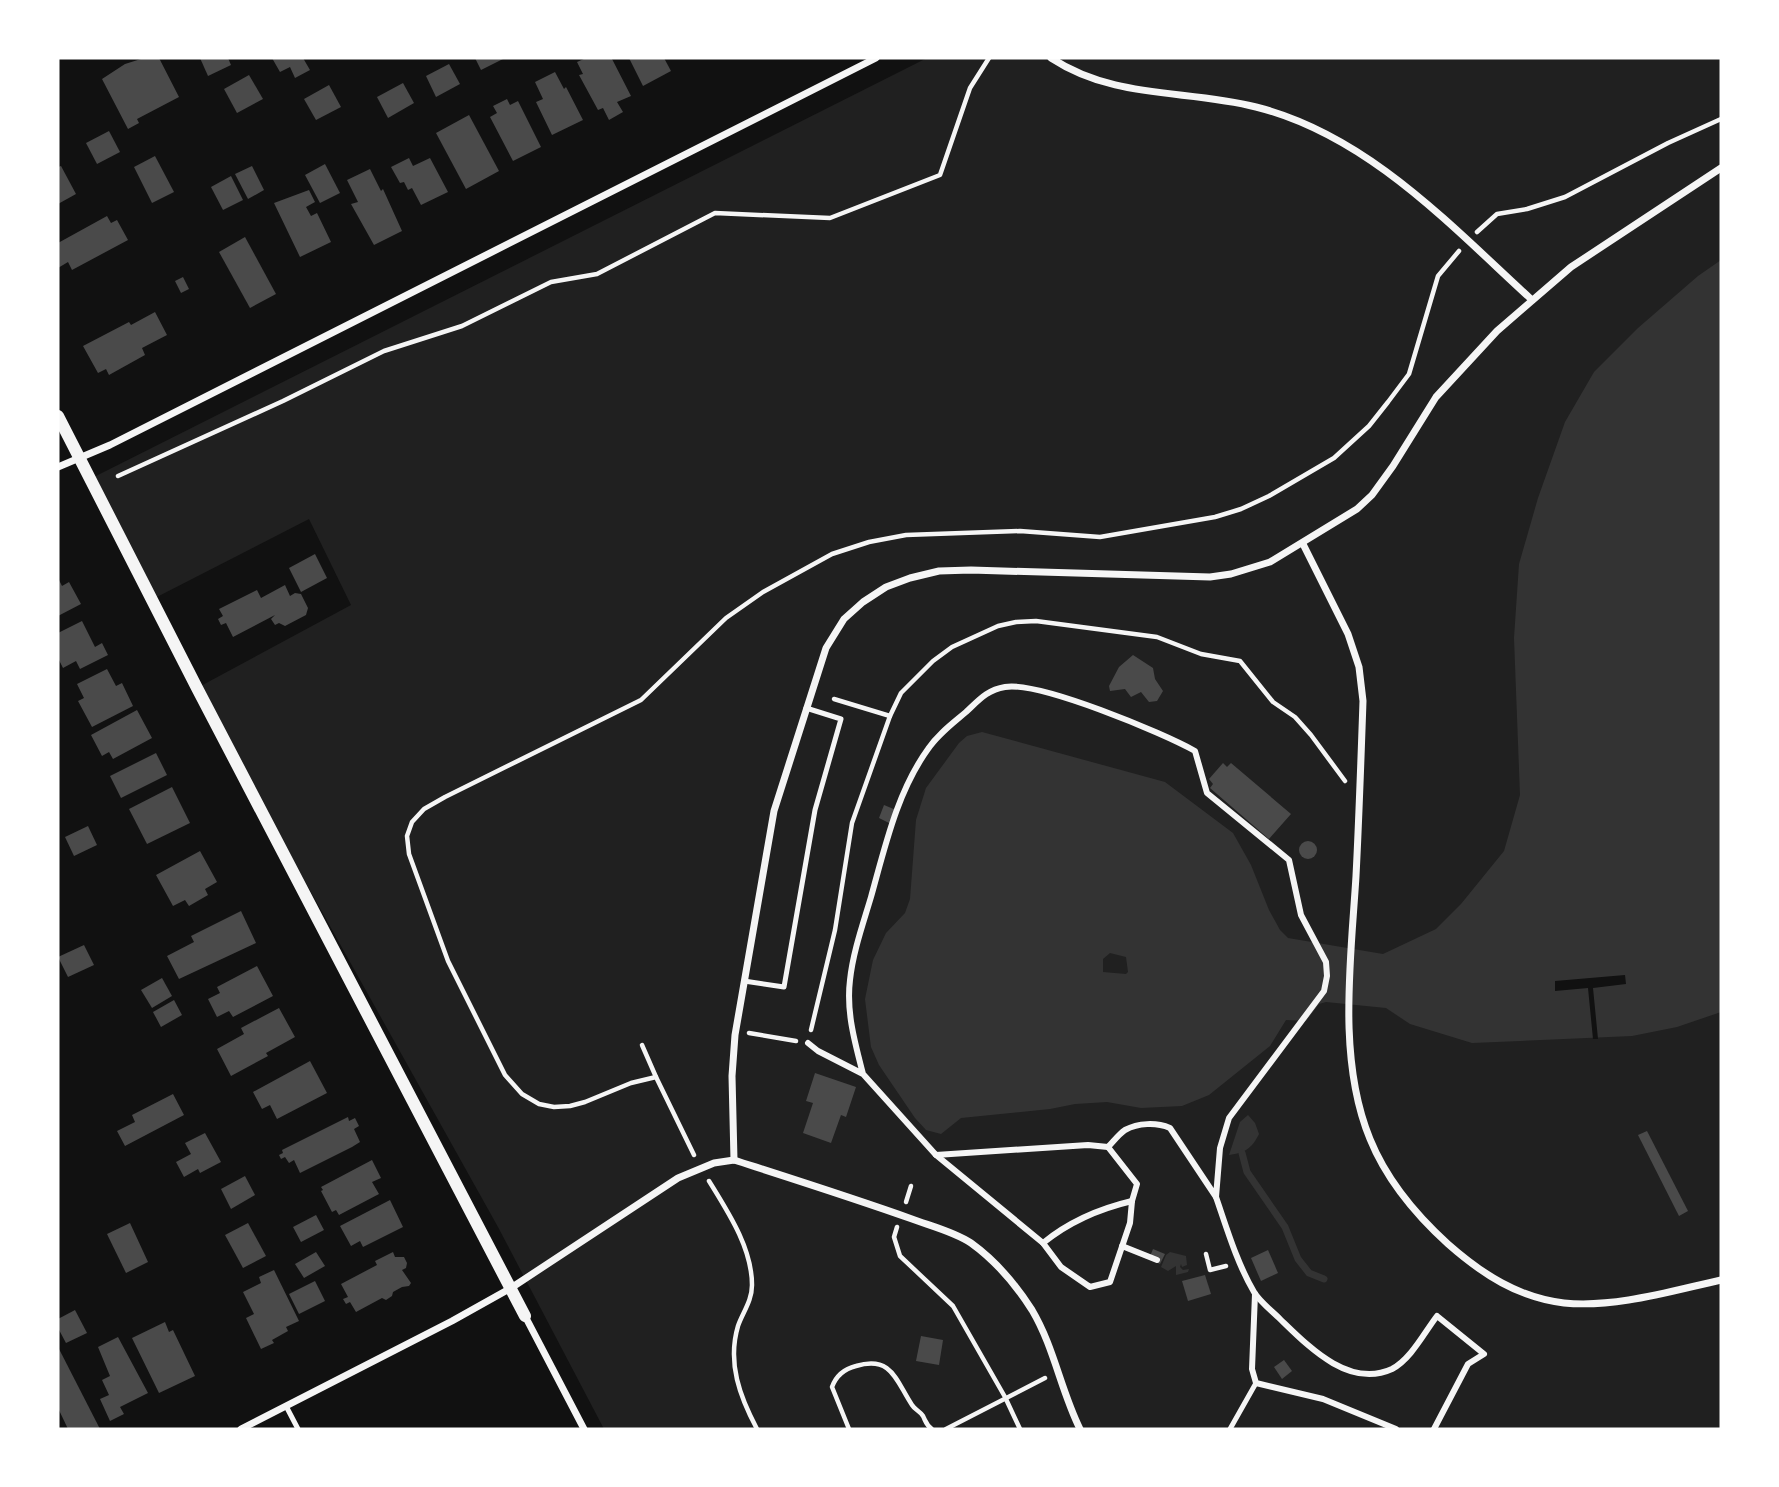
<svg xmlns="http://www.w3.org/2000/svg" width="1779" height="1487" viewBox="0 0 1779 1487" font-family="'PT Sans Narrow',sans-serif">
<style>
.green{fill:#202020}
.water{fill:#333;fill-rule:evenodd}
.pier{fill:#111}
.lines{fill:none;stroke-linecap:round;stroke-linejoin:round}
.stream{stroke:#333;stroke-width:7}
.building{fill:#4a4a4a}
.path{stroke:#f5f5f5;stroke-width:4.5}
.service{stroke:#f5f5f5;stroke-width:5}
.pedestrian{stroke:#f5f5f5;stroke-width:6}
.minor{stroke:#f5f5f5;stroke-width:7}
.tertiary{stroke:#f5f5f5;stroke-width:12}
</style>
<rect width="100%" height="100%" fill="#111"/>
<!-- green -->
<polygon class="green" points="927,58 1721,58 1721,1429 604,1429 498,1227 197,688 351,605 309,519 151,600 90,479"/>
<!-- water -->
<g class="water">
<path d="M 1721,260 L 1721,1012 L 1677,1027 L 1632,1036 L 1472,1043 L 1410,1024 L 1386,1008 L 1326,1002 L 1319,1004 L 1306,1021 L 1286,1020 L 1270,1046 L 1209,1095 L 1182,1106 L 1141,1108 L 1107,1102 L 1075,1104 L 1050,1109 L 961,1118 L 941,1134 L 926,1130 L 915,1118 L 879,1065 L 871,1047 L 865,999 L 873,960 L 886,933 L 905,913 L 910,899 L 916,820 L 926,788 L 959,743 L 967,736 L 982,732 L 1165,782 L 1233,833 L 1251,865 L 1269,910 L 1280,930 L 1288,938 L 1383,954 L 1436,929 L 1461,904 L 1504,851 L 1520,795 L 1514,638 L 1519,564 L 1538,498 L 1565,422 L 1594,372 L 1638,328 L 1698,276 ZM 1110,953 L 1126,957 L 1128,972 L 1126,974 L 1103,972 L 1103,959 Z"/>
<path d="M 1248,1115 L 1255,1123 L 1259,1134 C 1252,1148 1245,1153 1229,1155 L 1240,1122 Z"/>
<polygon points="1170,1252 1186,1256 1187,1265 1182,1267 1181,1264 1180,1267 1183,1270 1189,1269 1188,1272 1176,1275 1176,1266 1168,1271 1161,1267 1166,1255"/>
</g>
<!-- pier -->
<polygon class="pier" points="1625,975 1626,984 1593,988 1598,1039 1593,1039 1588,988 1555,991 1555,981"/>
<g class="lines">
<!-- stream -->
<polyline class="stream" points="1242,1153 1247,1172 1285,1227 1298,1259 1309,1273 1324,1279"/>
</g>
<!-- building -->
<g class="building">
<polygon points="144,58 159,58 179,97 137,119 139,123 128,129 102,79 125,64"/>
<polygon points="200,58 228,58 231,65 208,76"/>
<polygon points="272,58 303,58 310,70 295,78 290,67 280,72"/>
<polygon points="475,58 505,58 481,70"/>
<polygon points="586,58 612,59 631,96 617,102 623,112 609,120 603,108 598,110 579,75 583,74 577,62"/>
<polygon points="629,58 664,58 671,71 643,86"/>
<polygon points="449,64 460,84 436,97 426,76"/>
<polygon points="555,72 564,89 566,87 583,120 552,135 536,102 543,99 535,82"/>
<polygon points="249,75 263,99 237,113 224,89"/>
<polygon points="403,83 414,103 388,118 377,97"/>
<polygon points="329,85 341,107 316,120 304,99"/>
<polygon points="507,99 510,105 518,101 541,147 513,161 490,117 497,113 493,106"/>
<polygon points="469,115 499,171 466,189 436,133"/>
<polygon points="109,131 120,152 97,164 86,143"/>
<polygon points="155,156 174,192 152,203 134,167"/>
<polygon points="409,158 413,166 430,158 448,192 421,205 412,188 408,190 404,182 400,183 391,167"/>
<polygon points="325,164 340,193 320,203 305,175"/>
<polygon points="61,166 76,194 58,204 58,167"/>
<polygon points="252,166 264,190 248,199 235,174"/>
<polygon points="370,169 381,191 383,189 402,231 374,245 351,204 358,202 347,180"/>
<polygon points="231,176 243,200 223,210 211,187"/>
<polygon points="309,190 315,202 306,207 311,216 317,213 331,242 300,257 274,203"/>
<polygon points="107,216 111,223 117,220 128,240 72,270 68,262 58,268 58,243"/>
<polygon points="245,237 276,294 250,308 219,252"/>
<polygon points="183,277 189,289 181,293 175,281"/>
<polygon points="155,312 167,335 142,348 145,355 109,375 106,369 98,373 83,346 129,322 131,325"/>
<polygon points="315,554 327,578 301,592 289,568"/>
<polygon points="58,578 62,586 69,582 81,604 58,616"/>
<polygon points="285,585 290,596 295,593 301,594 308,608 306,615 285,626 279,623 275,625 271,619 275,615 233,637 226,623 221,625 218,619 223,616 219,609 257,590 261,598"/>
<polygon points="82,621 95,647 102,643 108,655 80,669 76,661 63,668 58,658 58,633"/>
<polygon points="1133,655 1153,668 1155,679 1163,691 1157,701 1149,702 1141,692 1131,697 1125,689 1110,691 1109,686 1119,667"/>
<polygon points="107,669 116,686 122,683 133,706 92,727 78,701 84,698 77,684"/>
<polygon points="137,710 152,738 113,759 109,752 102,756 91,735"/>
<polygon points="156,753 167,775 121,798 110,776"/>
<polygon points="1223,763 1227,767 1231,763 1291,814 1269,839 1210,788 1213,784 1209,779"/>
<polygon points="172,787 190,823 147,844 129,809"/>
<polygon points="884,805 896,810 891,824 879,818"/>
<polygon points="88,826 97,845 74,856 65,837"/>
<circle cx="1308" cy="850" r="9"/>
<polygon points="200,851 217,882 205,889 208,895 189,906 185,900 173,906 156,875"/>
<polygon points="241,911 256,943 179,979 167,956 194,942 191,936"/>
<polygon points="84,945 94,965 68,977 58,957"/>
<polygon points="257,966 273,996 233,1017 229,1011 217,1017 208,999 220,993 217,987"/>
<polygon points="162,978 172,996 152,1008 141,990"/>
<polygon points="174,1000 182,1015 161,1027 153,1012"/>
<polygon points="279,1008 295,1037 266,1053 268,1056 231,1076 217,1049 244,1034 241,1028"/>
<polygon points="310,1061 327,1093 277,1119 270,1105 262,1109 253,1092"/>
<polygon points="815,1073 856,1087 846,1117 841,1115 831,1143 803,1133 813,1103 806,1101"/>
<polygon points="173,1094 184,1115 125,1146 117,1131 135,1122 132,1115"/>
<polygon points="348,1117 349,1121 355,1118 359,1126 354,1129 360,1142 352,1147 300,1173 294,1160 289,1163 285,1157 281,1159 279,1155 283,1153 282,1150"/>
<polygon points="1647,1131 1688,1211 1679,1216 1638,1135"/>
<polygon points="205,1133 221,1162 200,1173 198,1169 184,1177 176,1162 191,1154 185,1143"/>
<polygon points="372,1160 381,1178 372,1182 379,1194 339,1215 336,1210 332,1212 321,1191 323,1190 321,1187"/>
<polygon points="245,1176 255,1195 231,1209 221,1189"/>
<polygon points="390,1200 403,1227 363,1247 360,1241 351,1246 340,1226"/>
<polygon points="316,1215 324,1230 301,1242 293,1227"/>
<polygon points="130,1223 148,1262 126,1273 107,1234"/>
<polygon points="248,1223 266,1256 243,1268 225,1235"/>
<polygon points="1153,1249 1165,1254 1160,1264 1149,1259"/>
<polygon points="1268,1250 1278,1273 1261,1281 1251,1258"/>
<polygon points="316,1252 325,1266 304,1278 295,1264"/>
<polygon points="393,1252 395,1257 404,1257 407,1263 406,1268 402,1270 411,1283 409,1286 402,1287 393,1292 392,1296 386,1300 382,1298 356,1312 350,1302 346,1304 343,1299 348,1297 341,1284 377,1265 375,1261"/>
<polygon points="274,1270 299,1321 286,1327 288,1331 272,1340 274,1343 261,1349 246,1318 254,1314 243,1292 261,1283 259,1277"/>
<polygon points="1205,1275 1211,1294 1188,1301 1182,1281"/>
<polygon points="315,1281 325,1301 299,1314 289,1294"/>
<polygon points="75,1310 87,1333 66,1343 58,1328 58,1319"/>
<polygon points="165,1322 169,1332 173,1330 195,1376 159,1393 132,1338"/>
<polygon points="921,1336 943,1340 939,1365 916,1361"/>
<polygon points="118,1337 148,1393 120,1407 124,1414 110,1421 100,1399 109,1395 102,1380 110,1376 98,1347"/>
<polygon points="58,1347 100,1429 68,1429 58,1408"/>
<polygon points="1284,1360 1292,1371 1282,1379 1274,1367"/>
</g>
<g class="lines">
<!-- path -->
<g class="path">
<polyline points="1477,232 1497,214 1527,209 1565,197 1668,143 1721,119"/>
<polyline points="118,476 283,401 384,351 462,326 551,282 597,274 715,213 830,218 940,175 970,88 989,58"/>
<polyline points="834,699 890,716"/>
<polyline points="811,1030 835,930 852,823 890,716 901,693 933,661 952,647 998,626 1016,622 1036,621 1157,637 1201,654 1240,661 1273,702 1295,717 1311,735 1345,781"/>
<polyline points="749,1033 796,1041"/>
<polyline points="642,1045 656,1077"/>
<polyline points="694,1155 656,1077 631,1083 585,1102 570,1106 554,1107 539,1104 522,1094 505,1075 448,961 409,854 407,836 412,822 424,809 445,797 641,700 726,618 763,592 832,554 869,542 906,535 1020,531 1100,537 1215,517 1241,509 1269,496 1334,458 1369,426 1388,402 1409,374 1438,276 1459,251"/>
<path d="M 709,1181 C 728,1212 752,1248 752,1285 C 752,1301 743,1312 738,1326 C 727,1363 740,1397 757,1429"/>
<polyline points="906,1202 911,1186"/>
<polyline points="897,1227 894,1237 900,1256 953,1306 1005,1397 1020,1429"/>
<polyline points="1206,1254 1210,1270 1226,1266"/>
<path d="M 849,1429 L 832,1387 C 836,1376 844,1369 856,1366 C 892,1355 896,1381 912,1405 C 915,1410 920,1411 923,1416 C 926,1422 926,1425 932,1429"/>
<polyline points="946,1429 1045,1378"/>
</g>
<!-- service -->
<g class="service">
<polyline points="744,981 784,987 815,810 841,719 806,708"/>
<polyline points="286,1406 298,1429"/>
<polyline points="1230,1429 1256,1383"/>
</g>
<!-- pedestrian -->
<g class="pedestrian">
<path d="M 808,1043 L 818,1051 L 863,1074 C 855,1043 846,1012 850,980 C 853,952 863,924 871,897 C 885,847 897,792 928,749 C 938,734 953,723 966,712 C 979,700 987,690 1005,687 C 1039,681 1163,733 1195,751 L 1207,793 L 1289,860 L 1301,915 L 1326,962 L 1327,976 L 1324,991 L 1229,1118 L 1220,1148 L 1216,1197 L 1170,1128 C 1156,1122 1138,1123 1125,1130 C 1119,1134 1113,1142 1108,1147 L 1088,1145 L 936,1155 L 863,1074"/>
<path d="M 936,1155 L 1043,1243 C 1070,1221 1098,1209 1132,1201"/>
<path d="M 1216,1197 C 1227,1229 1237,1263 1254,1292 C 1260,1302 1272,1311 1280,1319 C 1308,1346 1349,1389 1392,1369 C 1411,1359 1424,1333 1437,1316 L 1484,1354 L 1468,1364 L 1434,1429"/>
<polyline points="1043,1243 1061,1267 1090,1287 1110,1282 1130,1223 1132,1201 1137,1184 1108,1147"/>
<polyline points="1122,1246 1157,1260"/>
<polyline points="1255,1294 1252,1369 1256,1383 1323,1399 1396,1429"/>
</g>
<!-- minor -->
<g class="minor">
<path d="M 1051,58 C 1115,100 1186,89 1256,107 C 1367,135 1449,224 1531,299"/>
<polyline points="58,467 110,445 876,58"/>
<path d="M 1303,544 L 1348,634 L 1359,667 L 1363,701 C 1361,759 1359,818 1356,876 C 1351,959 1337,1059 1370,1139 C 1387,1181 1415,1214 1448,1244 C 1482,1274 1519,1298 1564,1303 C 1616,1308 1671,1291 1721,1280"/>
<polyline points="734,1160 732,1076 735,1035 774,811 826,648 844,619 863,602 886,587 910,578 939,571 971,570 1210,577 1231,574 1270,562 1357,509 1372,495 1393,466 1436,397 1497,331 1571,267 1721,168"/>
<polyline points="525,1316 584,1429"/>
<path d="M 241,1429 L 452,1321 L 511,1288 L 678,1178 L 714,1163 L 734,1160 C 793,1179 853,1198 912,1219 C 931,1226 955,1232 971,1243 C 996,1261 1016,1285 1032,1310 C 1054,1347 1061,1391 1080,1429"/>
</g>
<!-- tertiary -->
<polyline class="tertiary" points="58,416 197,688 525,1316"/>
</g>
<!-- border -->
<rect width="1779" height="1487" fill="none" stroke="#ffffff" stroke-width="119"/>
</svg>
